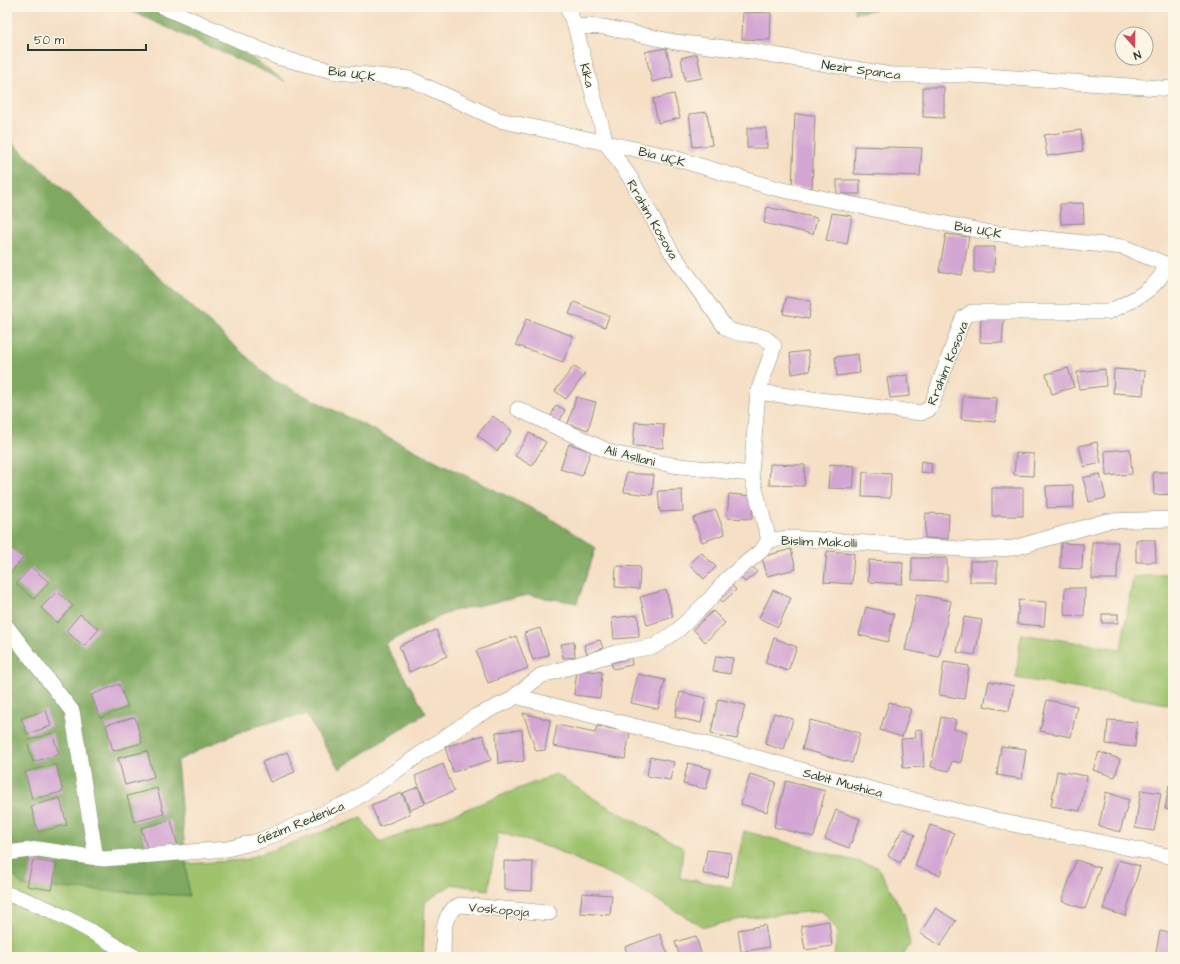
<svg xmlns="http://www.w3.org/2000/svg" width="1180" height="964" viewBox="0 0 1180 964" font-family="'Architects Daughter',sans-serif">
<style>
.green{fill:#9fc36d;stroke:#5f8050}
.forest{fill:#7fa960;stroke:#4f734a}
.building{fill:#d3a6d3}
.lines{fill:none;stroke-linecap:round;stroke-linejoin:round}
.street-casing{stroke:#8a8e7c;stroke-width:16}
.street{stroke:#fff;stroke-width:15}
.labels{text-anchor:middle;stroke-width:3;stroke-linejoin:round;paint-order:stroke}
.street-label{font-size:13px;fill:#1f3d34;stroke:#fcf5e5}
</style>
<rect width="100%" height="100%" fill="#fcf5e5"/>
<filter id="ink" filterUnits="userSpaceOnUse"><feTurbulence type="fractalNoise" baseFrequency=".025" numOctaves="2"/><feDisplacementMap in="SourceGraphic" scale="8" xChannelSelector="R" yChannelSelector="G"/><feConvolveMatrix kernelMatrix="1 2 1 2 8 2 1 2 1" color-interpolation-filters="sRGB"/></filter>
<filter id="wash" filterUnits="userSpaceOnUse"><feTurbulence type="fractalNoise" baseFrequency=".012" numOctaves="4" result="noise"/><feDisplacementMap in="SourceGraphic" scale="16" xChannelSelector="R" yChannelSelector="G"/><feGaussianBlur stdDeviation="0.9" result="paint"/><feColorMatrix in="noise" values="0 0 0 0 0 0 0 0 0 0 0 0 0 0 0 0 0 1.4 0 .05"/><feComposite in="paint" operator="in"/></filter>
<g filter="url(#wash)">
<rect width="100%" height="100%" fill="#f5dfc5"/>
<!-- green -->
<g class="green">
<polygon points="1173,574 1173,705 1016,678 1021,634 1121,649 1133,577"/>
<polygon points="556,774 596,800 683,848 680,878 732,887 744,831 878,867 904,914 910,944 902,957 834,957 837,930 822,911 750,917 703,927 623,880 551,848 498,832 488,890 452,884 425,902 423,957 7,957 7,868 23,886 188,895 186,864 244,860 361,818 380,843"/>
</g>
<!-- forest -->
<g class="forest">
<polygon points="122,7 177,7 285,81"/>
<polygon points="854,7 891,7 855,13"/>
<path d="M 7,138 L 271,379 L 547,516 L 596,548 L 577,603 L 528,595 L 449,612 L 385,644 L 426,713 L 339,769 L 306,715 C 257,722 221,739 177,761 L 189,896 L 23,886 L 7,868 Z"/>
</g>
<g id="blocks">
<!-- building -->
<g class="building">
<polygon points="743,12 771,13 770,40 742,39"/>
<polygon points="666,48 673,77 652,82 645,52"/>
<polygon points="697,54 702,78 685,81 681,58"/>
<polygon points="923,87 944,87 944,118 923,117"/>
<polygon points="674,94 680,118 658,123 653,99"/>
<polygon points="707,112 712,145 693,147 689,114"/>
<polygon points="795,114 815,115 812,188 792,187"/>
<polygon points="747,128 766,128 767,148 747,148"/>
<polygon points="1081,130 1083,151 1047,156 1044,135"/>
<polygon points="855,146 922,148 920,176 854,174"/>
<rect x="837" y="180" width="23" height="14"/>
<polygon points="1083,203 1084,223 1061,224 1060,204"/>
<polygon points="767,207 817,218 813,234 764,223"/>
<polygon points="832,213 852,216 847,244 826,240"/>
<polygon points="946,234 969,237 962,275 939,271"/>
<polygon points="974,247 995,247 994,272 974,272"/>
<polygon points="786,297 811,301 809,319 783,314"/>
<polygon points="574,302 609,316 605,327 569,314"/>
<polygon points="981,317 1004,318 1002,343 980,342"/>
<polygon points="526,319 573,336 563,362 516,345"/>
<polygon points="808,351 810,371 792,374 790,353"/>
<polygon points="858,354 860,373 837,376 835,357"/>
<polygon points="574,366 585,374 566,399 555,391"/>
<polygon points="1068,368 1074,387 1052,394 1046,374"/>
<polygon points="1105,369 1106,386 1079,389 1077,372"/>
<polygon points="1114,369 1145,371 1143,395 1113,393"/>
<polygon points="908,375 910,396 890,398 887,378"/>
<polygon points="963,396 997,398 995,422 961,419"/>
<polygon points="576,397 596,402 588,430 568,424"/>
<polygon points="556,405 565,410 559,423 550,418"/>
<polygon points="493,416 512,431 497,451 477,435"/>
<polygon points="635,422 664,424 663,448 633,446"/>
<polygon points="529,433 546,442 532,466 515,456"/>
<polygon points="1097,442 1101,463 1084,467 1079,446"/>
<polygon points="569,444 591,451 582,476 560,469"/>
<polygon points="1130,449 1132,474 1106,476 1105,451"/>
<polygon points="1016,453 1034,454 1033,476 1014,475"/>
<polygon points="921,461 932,463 931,473 920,472"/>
<polygon points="770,464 805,465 804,486 769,485"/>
<polygon points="830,464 855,466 853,489 828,488"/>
<polygon points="863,472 891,474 890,498 862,497"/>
<polygon points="1153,472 1173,472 1173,494 1154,495"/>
<polygon points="626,473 654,475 652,495 624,492"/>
<polygon points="1100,474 1106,498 1089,502 1083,478"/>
<polygon points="1073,485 1074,507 1047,508 1046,486"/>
<rect x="992" y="488" width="31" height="28"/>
<polygon points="682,490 683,511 660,512 658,491"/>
<polygon points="729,494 753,496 752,519 727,518"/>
<polygon points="716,510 725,534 702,542 693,518"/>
<polygon points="926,513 949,514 948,539 925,538"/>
<polygon points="1136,540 1155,540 1156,562 1136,562"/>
<polygon points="1092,542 1118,542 1117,579 1092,579"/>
<polygon points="1061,543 1083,544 1082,569 1060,568"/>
<polygon points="7,544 23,558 9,575 7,573"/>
<polygon points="791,549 796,569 767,576 762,557"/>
<polygon points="827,551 854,553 852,584 824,582"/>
<polygon points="701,552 716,567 704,579 689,564"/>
<polygon points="912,558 947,558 947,581 912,580"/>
<polygon points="869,560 903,562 902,584 868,582"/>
<rect x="970" y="561" width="27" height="21"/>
<polygon points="616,566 640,567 639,589 615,587"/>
<polygon points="752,566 757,572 745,582 739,576"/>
<polygon points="31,567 49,582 34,599 16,584"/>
<polygon points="732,585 736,590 723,602 718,598"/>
<polygon points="1065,588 1085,588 1084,616 1064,615"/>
<polygon points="666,590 673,617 647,625 640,597"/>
<polygon points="773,590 791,598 778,627 759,618"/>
<polygon points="57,591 73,606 57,623 41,608"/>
<polygon points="917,594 951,601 939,657 905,650"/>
<polygon points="1019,600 1046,602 1044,626 1017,624"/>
<polygon points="866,607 894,614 888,642 859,635"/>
<polygon points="713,611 725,623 705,642 693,629"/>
<polygon points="80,614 99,629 84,646 66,631"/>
<rect x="1102" y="614" width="16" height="9"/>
<polygon points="638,615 639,637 614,639 612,618"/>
<polygon points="964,617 982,620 975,655 957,652"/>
<polygon points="540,628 549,655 533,660 524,633"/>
<polygon points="436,630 447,656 409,672 399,646"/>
<polygon points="516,636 528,668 488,683 476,651"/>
<polygon points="774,638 797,647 788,671 765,663"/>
<polygon points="600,640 603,648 587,654 584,645"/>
<polygon points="574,642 575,657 563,658 561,644"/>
<polygon points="716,656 733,658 730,674 713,671"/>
<polygon points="631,658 632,665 613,669 611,663"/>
<polygon points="944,662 969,666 964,699 939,695"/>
<polygon points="577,670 602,672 600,698 574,695"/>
<polygon points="638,674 665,680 658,709 631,703"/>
<polygon points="989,681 1014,686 1009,711 984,706"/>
<polygon points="119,684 128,707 100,718 91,695"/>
<polygon points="680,692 706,698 701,723 675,717"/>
<polygon points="718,699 745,705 737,739 711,734"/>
<polygon points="1047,700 1077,706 1071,737 1040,731"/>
<polygon points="889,702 911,709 902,737 880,730"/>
<polygon points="46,710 51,726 27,734 21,718"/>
<polygon points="523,713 550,720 545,750 536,751"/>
<polygon points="774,713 793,719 784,750 765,744"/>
<polygon points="135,717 142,743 113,751 106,725"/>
<polygon points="941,717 956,720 954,729 967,732 961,763 952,761 949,771 931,767"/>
<polygon points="810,720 860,733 852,763 802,749"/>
<polygon points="1108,720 1137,722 1135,747 1106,744"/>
<polygon points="1172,723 1173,723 1173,741 1169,740"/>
<polygon points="557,725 595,733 597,726 630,732 625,759 553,746"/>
<polygon points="922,729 924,767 903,768 901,739 916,738 915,730"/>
<polygon points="522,730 524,761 498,763 496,732"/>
<polygon points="52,733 59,754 33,762 27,741"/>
<polygon points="483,735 491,760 453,772 445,747"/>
<polygon points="1001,746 1026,749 1022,779 997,775"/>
<polygon points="147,751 154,777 125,785 118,758"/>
<polygon points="287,752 295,772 270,782 262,762"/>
<polygon points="1099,752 1120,759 1115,777 1093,770"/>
<polygon points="650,757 674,762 670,780 647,776"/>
<polygon points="688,763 711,769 706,789 683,784"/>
<polygon points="56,764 63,792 32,799 25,772"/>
<polygon points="443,764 454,791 426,803 415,776"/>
<polygon points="1057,771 1087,776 1080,811 1051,806"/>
<polygon points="750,774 776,782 767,812 741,804"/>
<polygon points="786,781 825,791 814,837 774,827"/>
<polygon points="1169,785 1173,786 1173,810 1165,809"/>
<polygon points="418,787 425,804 410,810 403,793"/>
<polygon points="157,788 164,814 134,822 127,796"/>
<polygon points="1141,790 1161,793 1154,831 1135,828"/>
<polygon points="1106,792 1129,800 1120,832 1099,826"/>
<polygon points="402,793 410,814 380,827 371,805"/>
<polygon points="60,798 67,825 38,832 31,806"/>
<polygon points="836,810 860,819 849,848 825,839"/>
<polygon points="171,820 178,846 149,854 141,828"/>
<polygon points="930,825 954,833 940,875 915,866"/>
<polygon points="903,828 915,835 900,863 888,856"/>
<polygon points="707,850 731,853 728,877 703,874"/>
<polygon points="33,860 57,864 52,890 27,886"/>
<polygon points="1076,860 1100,868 1085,909 1062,901"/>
<polygon points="1118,860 1140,866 1125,916 1103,909"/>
<polygon points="504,861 533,862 532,891 504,890"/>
<polygon points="1172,882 1173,882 1173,899 1169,898"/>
<polygon points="582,893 612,895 610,915 580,913"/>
<polygon points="936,908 956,921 940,946 920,933"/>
<polygon points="829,921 832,946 805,950 801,926"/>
<polygon points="765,925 769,947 741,952 738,930"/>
<polygon points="1160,931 1173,934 1173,957 1155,957"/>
<polygon points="660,934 669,957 628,957 625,947"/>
<polygon points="696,936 702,957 680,957 675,942"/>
</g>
</g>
</g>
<g filter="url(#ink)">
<use href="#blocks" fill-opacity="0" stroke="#8a8e7c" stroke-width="1"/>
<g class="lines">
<!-- street casing -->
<g class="street-casing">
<g id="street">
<polyline points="163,7 277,57 337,72 410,79 499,120 667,156 774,188 883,211 991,233 1123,247 1173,267"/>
<path d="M 567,7 L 575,26 L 606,143 L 631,179 L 672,253 L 725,327 C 742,340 761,328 774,346 L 758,392 L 751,474 L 769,540"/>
<polyline points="575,26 604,27 675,42 751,51 891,75 971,75 1173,89"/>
<path d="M 758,392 L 921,413 L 929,409 L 933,401 L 963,318 L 972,312 L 1108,312 C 1130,302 1158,289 1166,266"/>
<polyline points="518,409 612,453 672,465 751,474"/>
<polyline points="7,627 72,711 96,858"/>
<polyline points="515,696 729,750 896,796 1017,825 1173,857"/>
<polyline points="7,853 38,849 104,859 227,849 262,840 352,801 476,716 509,701 540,676 616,653 655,646 678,630 710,599 728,578 762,550 769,540 791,538 976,550 1014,548 1107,521 1173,519"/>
<path d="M 7,894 C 53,907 94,933 135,957"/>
<path d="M 443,957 C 444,939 440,913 460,905 L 549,913"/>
</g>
</g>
<!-- street -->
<use href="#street" class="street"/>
</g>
</g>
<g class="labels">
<!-- street labels -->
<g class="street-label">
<text transform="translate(861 69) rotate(8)" y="5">Nezir Spanca</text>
<text transform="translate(352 73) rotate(8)" y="5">Bia UÇK</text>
<text transform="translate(588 75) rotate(75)" y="5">Kika</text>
<text transform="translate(662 156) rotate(14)" y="5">Bia UÇK</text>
<text transform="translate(653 219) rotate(60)" y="5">Rrahim Kosova</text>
<text transform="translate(978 229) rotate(10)" y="5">Bia UÇK</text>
<text transform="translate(947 363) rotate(-68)" y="5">Rrahim Kosova</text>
<text transform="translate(630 455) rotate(14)" y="5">Ali Asllani</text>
<text transform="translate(819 541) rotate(2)" y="5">Bislim Makolli</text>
<text transform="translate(843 782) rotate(15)" y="5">Sabit Mushica</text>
<text transform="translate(300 822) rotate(-22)" y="5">Gëzim Redenica</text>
<text transform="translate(499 909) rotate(5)" y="5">Voskopoja</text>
</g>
</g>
<!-- margin -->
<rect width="1180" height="964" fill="none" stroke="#fcf5e5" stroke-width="24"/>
<!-- north arrow -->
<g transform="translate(1134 46) rotate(160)"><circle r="19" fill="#fcf5e5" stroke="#a4ab9e"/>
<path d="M0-3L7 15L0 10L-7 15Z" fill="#d1495b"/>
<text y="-6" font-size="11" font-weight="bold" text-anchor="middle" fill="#1f3d34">N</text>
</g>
<!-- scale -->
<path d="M28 44v6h118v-6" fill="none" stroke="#1f3d34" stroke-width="2"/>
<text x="34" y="44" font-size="12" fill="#1f3d34" stroke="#fcf5e5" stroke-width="3" paint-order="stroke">50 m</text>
</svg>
